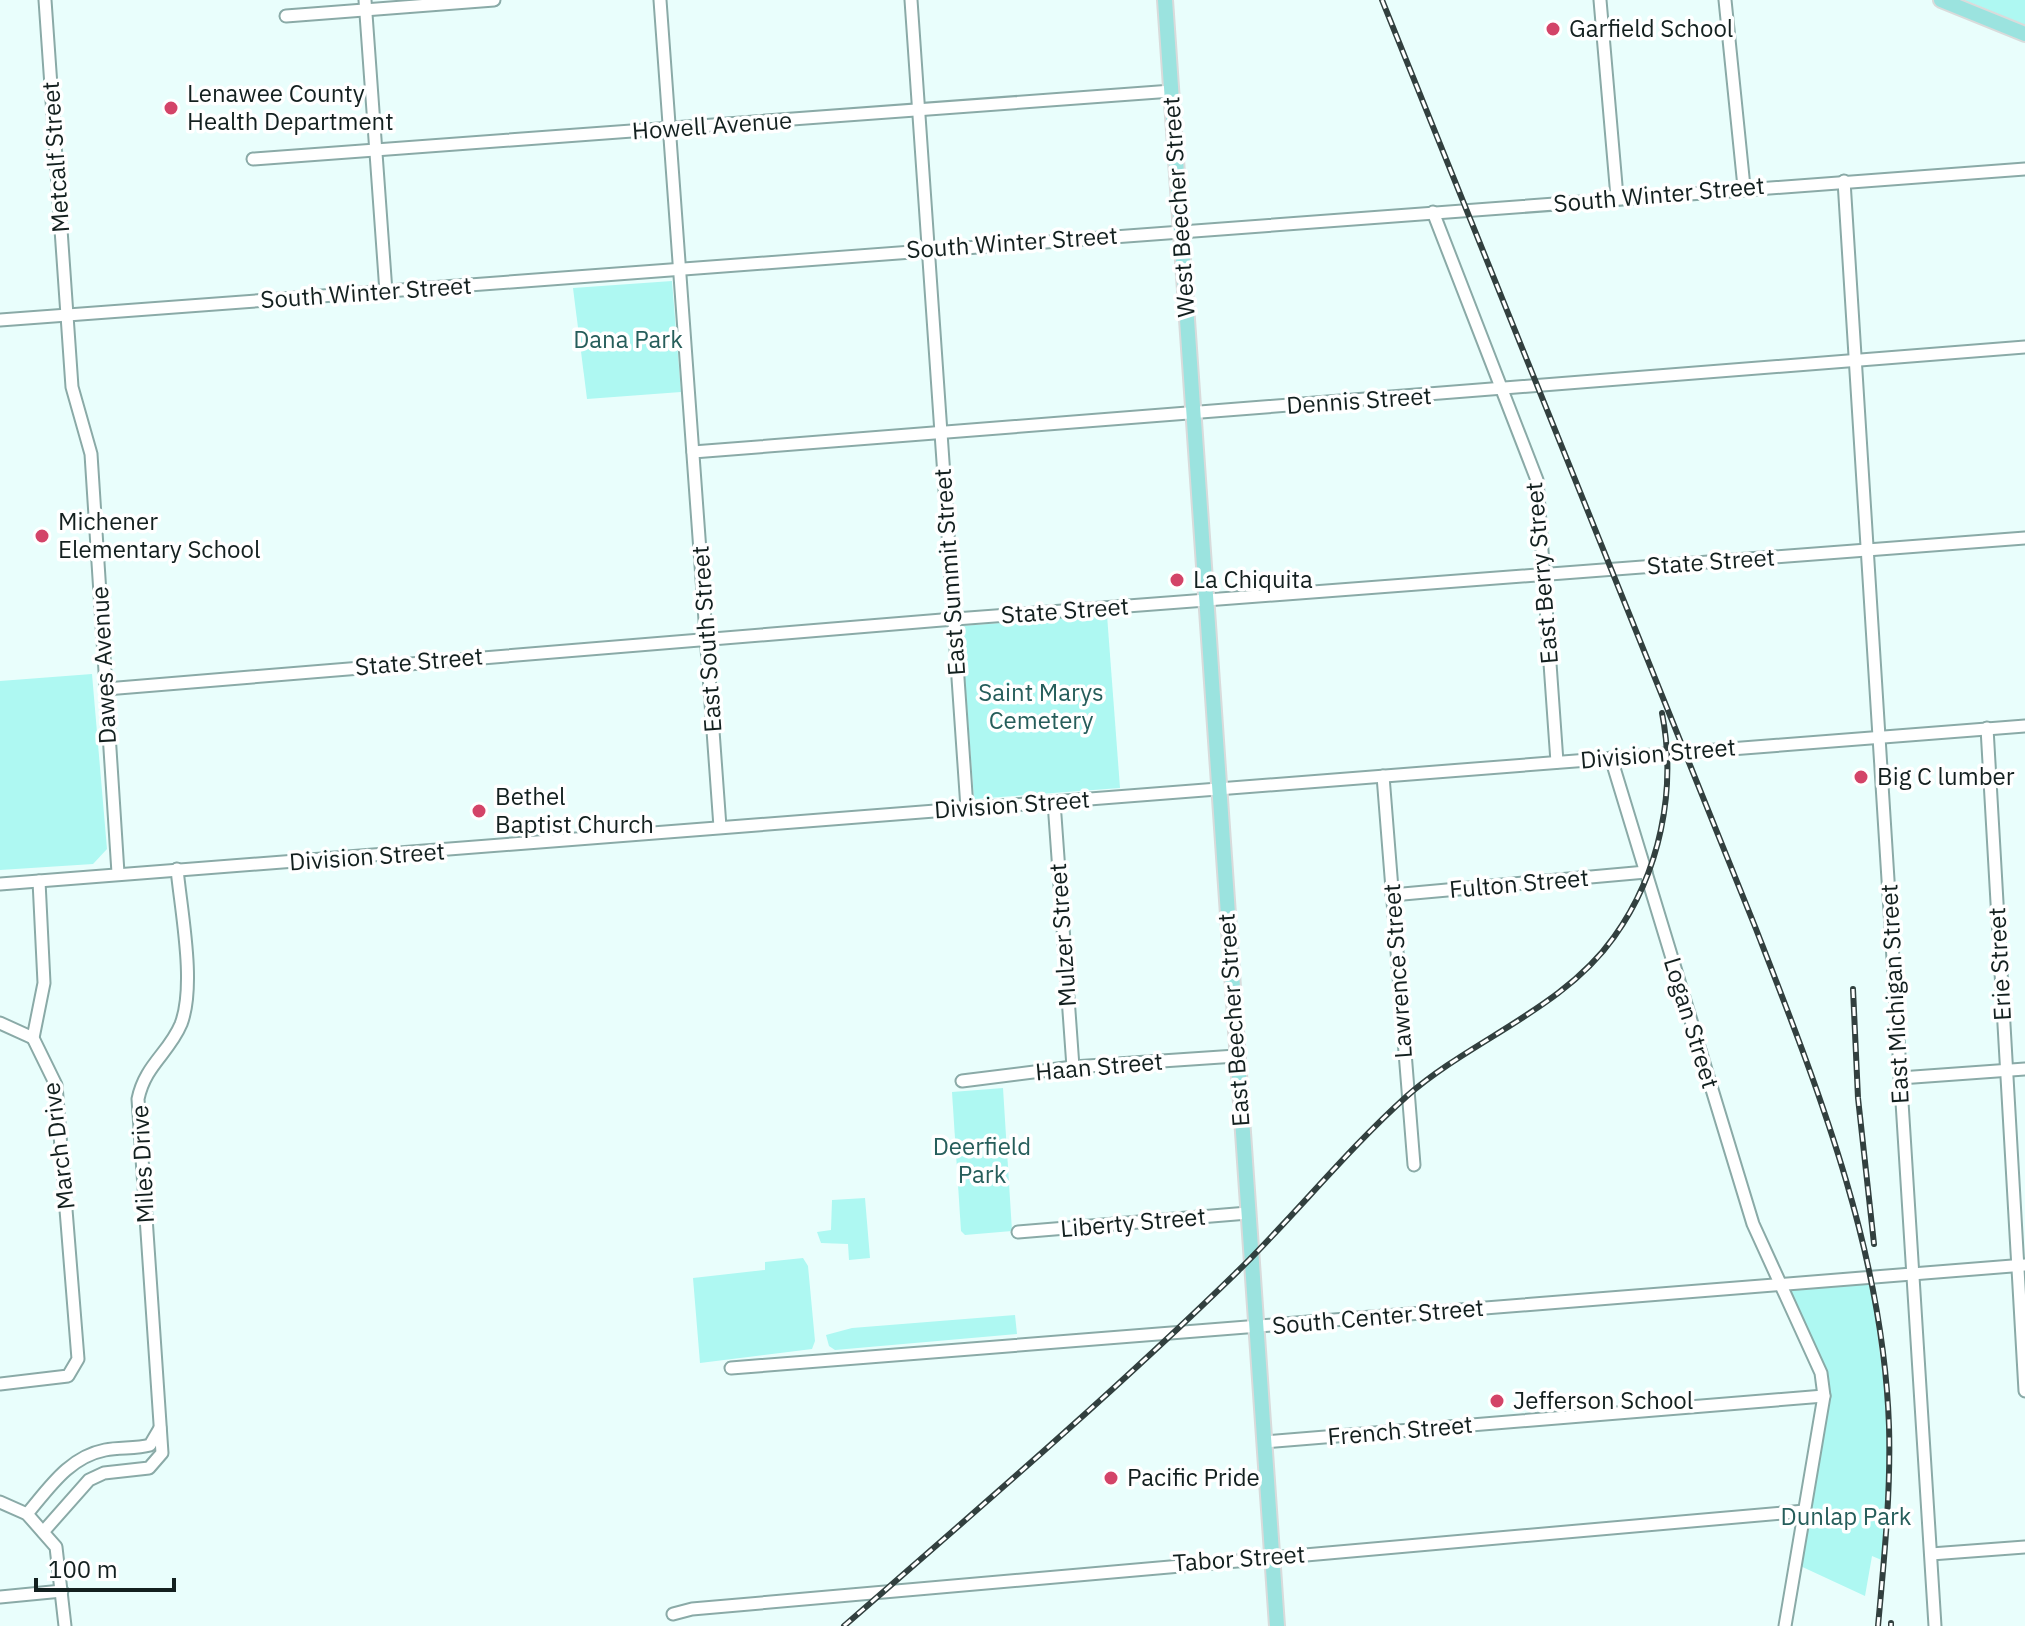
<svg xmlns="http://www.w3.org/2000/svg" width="2025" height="1626" viewBox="0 0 2025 1626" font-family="'IBM Plex Sans',sans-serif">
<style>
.green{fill:#aef8f2}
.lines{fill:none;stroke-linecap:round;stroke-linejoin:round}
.minor-casing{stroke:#8aaaa7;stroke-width:15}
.major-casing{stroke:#d9dbdb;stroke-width:18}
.minor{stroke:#fff;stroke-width:11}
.major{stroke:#9be3df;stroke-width:14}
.rail-casing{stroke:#32403f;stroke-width:6}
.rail{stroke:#fff;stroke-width:3;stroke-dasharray:9;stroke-linecap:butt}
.poi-dot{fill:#d34468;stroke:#fff;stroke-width:3}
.labels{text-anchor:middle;stroke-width:7;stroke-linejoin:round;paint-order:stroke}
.poi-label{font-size:24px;fill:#13201f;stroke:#fff;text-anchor:start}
.street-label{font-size:24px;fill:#13201f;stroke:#fff}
.park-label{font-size:24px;fill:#265e5b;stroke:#fff}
</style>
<rect width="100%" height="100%" fill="#e9fefc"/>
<!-- green -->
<g class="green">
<polygon points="1964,0 2025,0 2025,25"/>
<polygon points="672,281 681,392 587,399 573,288"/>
<polygon points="1107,615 1120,788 974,799 961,626"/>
<polygon points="92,674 107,849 93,864 0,870 0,681"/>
<polygon points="1003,1088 1012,1231 965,1235 961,1231 952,1092"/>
<polygon points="865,1198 870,1258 849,1260 848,1244 821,1243 817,1232 831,1230 832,1200"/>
<polygon points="803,1258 808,1266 815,1341 812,1349 700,1363 693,1278 765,1270 765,1262"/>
<polygon points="1870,1276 1889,1424 1884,1561 1872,1556 1865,1596 1796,1564 1824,1386 1780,1284"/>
<polygon points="1015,1315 1017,1334 835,1350 829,1346 826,1335 852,1328"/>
</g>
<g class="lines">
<!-- minor casing -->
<g class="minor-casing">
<g id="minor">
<polyline points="45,0 72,387 91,454 118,873"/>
<polyline points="365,0 386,292"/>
<polyline points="660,0 720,827"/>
<polyline points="911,0 967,808"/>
<polyline points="1600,0 1617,197"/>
<polyline points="1725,0 1744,187"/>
<polyline points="286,16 494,0"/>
<polyline points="253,159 1172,91"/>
<polyline points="1844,181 1935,1626"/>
<polyline points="1433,212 1537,480 1557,762"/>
<polyline points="0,320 2025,169"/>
<polyline points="693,452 2025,347"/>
<polyline points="106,689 942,620 2025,538"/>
<polyline points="1987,728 2025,1391"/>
<polyline points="1611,758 1753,1224 1821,1373 1824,1396 1785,1626"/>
<polyline points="1383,776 1414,1165"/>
<polyline points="1054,802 1073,1067"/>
<polyline points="0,884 2025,726"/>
<polyline points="1392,895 1646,872"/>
<polyline points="0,1023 33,1038"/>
<polyline points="1900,1078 2025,1069"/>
<polyline points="962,1081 1073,1067 1236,1056"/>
<polyline points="1018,1232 1248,1213"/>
<polyline points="731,1368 2025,1265"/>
<polyline points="0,1384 68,1376 78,1359 56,1085 33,1038 44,983 39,881"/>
<polyline points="1264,1442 1824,1396"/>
<polyline points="0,1502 27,1514 56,1547 65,1626"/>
<path d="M 27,1514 C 49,1488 69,1457 105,1450 C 120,1447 136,1449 150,1445 L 160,1428"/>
<path d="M 43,1532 L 89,1480 L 104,1473 L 149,1468 L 162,1453 L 138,1099 C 145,1065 169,1053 181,1024 C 196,985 181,911 177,869"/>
<polyline points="1931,1554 2025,1547"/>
<polyline points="0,1597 62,1591"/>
<polyline points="673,1614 692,1609 1805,1511"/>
</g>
</g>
<!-- major casing -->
<g class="major-casing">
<g id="major">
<polyline points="1165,0 1277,1626"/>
<polyline points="1941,0 2025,34"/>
</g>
</g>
<!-- minor -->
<use href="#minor" class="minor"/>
<!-- major -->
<use href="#major" class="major"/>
<!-- rail casing -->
<g class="rail-casing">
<g id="rail">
<path d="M 1382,0 L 1756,929 C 1818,1089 1883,1251 1889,1426 C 1891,1492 1884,1560 1878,1626"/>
<polyline points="1853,989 1858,1098 1874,1244"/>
<polyline points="1891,1623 1891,1626"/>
<path d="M 844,1626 C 977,1510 1112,1394 1238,1271 C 1296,1214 1347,1150 1407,1096 C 1472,1039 1563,1009 1614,937 C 1660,873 1677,790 1662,713"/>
</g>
</g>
<!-- rail -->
<use href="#rail" class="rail"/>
</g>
<!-- markers -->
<g class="poi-dot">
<circle cx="1553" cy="29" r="8"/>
<circle cx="171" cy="108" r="8"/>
<circle cx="42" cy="536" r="8"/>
<circle cx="1177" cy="580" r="8"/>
<circle cx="1861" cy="777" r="8"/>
<circle cx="479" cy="811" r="8"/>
<circle cx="1497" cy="1401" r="8"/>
<circle cx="1111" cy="1478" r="8"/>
</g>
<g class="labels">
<!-- poi labels -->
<g class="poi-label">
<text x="1569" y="37">Garfield School</text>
<text x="187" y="102">Lenawee County<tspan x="187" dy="28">Health Department</tspan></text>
<text x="58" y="530">Michener<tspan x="58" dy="28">Elementary School</tspan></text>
<text x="1193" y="588">La Chiquita</text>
<text x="1877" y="785">Big C lumber</text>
<text x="495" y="805">Bethel<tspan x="495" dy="28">Baptist Church</tspan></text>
<text x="1513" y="1409">Jefferson School</text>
<text x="1127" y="1486">Pacific Pride</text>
</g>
<!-- street labels -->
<g class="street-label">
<text transform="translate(712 126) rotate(-4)" y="8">Howell Avenue</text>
<text transform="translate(56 157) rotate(-94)" y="8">Metcalf Street</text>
<text transform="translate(1659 195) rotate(-5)" y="8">South Winter Street</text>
<text transform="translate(1179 207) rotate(-94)" y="8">West Beecher Street</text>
<text transform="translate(1012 243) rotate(-4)" y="8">South Winter Street</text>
<text transform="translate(366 293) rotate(-4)" y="8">South Winter Street</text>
<text transform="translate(1359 401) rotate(-4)" y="8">Dennis Street</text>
<text transform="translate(1711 562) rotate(-4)" y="8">State Street</text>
<text transform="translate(950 572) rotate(-94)" y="8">East Summit Street</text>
<text transform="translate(1542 573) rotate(-95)" y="8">East Berry Street</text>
<text transform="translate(1065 611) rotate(-4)" y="8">State Street</text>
<text transform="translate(707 639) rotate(-94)" y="8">East South Street</text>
<text transform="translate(419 662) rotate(-5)" y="8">State Street</text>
<text transform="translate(104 665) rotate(-93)" y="8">Dawes Avenue</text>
<text transform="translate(1658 754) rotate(-5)" y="8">Division Street</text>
<text transform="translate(1012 805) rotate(-4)" y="8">Division Street</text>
<text transform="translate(367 857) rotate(-4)" y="8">Division Street</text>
<text transform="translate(1519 884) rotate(-5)" y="8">Fulton Street</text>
<text transform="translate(1063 935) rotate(-94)" y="8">Mulzer Street</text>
<text transform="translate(2000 964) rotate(-93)" y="8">Erie Street</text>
<text transform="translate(1398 971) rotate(-94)" y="8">Lawrence Street</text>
<text transform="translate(1895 994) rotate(-93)" y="8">East Michigan Street</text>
<text transform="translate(1234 1020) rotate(-94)" y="8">East Beecher Street</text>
<text transform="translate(1691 1023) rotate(73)" y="8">Logan Street</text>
<text transform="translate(1099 1067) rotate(-5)" y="8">Haan Street</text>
<text transform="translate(59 1146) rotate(-97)" y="8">March Drive</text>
<text transform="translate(143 1164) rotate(-93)" y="8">Miles Drive</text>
<text transform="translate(1133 1223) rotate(-5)" y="8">Liberty Street</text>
<text transform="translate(1378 1317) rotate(-5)" y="8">South Center Street</text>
<text transform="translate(1400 1431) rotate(-5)" y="8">French Street</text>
<text transform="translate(1239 1559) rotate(-4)" y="8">Tabor Street</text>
</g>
<!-- park labels -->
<g class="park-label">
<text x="628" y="348">Dana Park</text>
<text x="1041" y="701">Saint Marys<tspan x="1041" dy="28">Cemetery</tspan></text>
<text x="982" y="1155">Deerfield<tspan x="982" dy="28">Park</tspan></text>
<text x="1846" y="1525">Dunlap Park</text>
</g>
</g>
<!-- scale -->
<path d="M36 1578v12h138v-12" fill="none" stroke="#13201f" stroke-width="4"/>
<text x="48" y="1578" font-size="24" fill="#13201f" stroke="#ffffff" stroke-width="6" paint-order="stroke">100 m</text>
</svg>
